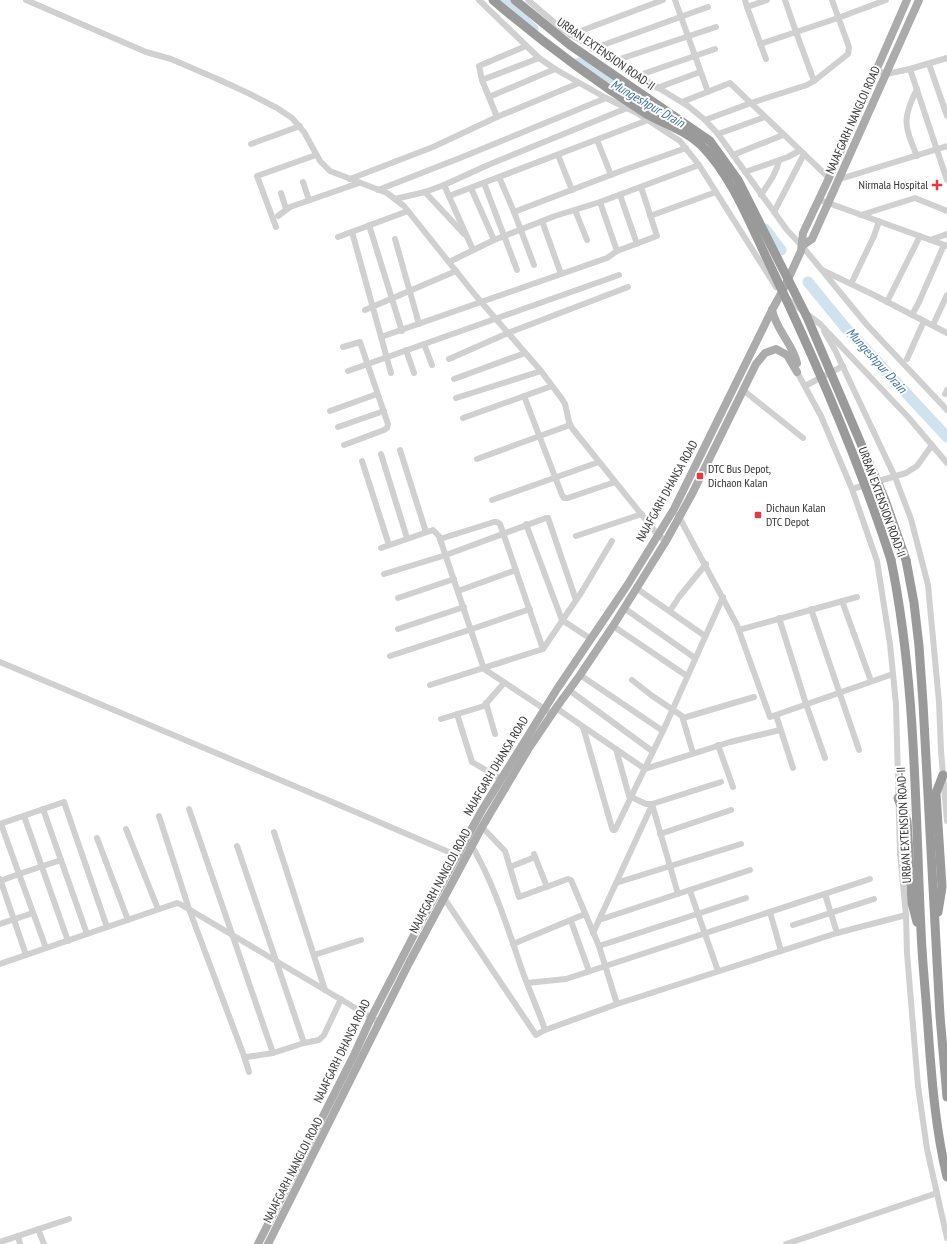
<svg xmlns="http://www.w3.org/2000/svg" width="947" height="1244" viewBox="0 0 947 1244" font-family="'PT Sans Narrow',sans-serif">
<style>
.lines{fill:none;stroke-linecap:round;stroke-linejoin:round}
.river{stroke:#cfe2ee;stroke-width:11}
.minor{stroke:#d0d0d0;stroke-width:6}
.major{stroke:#ababab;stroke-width:8}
.highway{stroke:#9a9a9a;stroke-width:9}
.highway-bridge{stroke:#9a9a9a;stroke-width:9}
.poi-dot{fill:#e63946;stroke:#fff;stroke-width:1.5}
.labels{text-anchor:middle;stroke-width:4;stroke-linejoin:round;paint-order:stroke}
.street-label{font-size:12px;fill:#333;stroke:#fff}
.poi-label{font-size:12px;fill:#333;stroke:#fff;text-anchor:start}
.water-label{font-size:13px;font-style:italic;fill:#3f7597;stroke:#fff}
</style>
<rect width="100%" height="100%" fill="#fff"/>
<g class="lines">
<!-- river -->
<g class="river">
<polyline points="504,0 533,29"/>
<polyline points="579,63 650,103"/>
<polyline points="765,229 781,250"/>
<polyline points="808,282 844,326 947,437"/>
</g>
<!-- minor -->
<g class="minor">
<polyline points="26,0 146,52 171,59 222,81 250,94 277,108 292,118 304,132 320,161 330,171 387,193 404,206 476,296 541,371 562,399 565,404 569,422 572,428 658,535 666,541"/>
<polyline points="479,0 539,58 555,69 606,98 637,113 680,141 699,165 776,287"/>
<polyline points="528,0 562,29 688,106 705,120 718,134 787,230 802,246 867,325 947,410"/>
<polyline points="675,0 708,92"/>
<polyline points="745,0 747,7 767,0"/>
<polyline points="785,0 796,32 814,81"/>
<polyline points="747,7 766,59"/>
<polyline points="570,35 663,0"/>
<polyline points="760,44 838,18 886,0"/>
<polyline points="592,49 708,7"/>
<polyline points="614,61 716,27"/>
<polyline points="929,64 947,116"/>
<polyline points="910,69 947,180"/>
<polyline points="877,70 886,74 910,69 947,58"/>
<polyline points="637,76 715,49"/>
<polyline points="482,80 539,58"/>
<polyline points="657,88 700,72"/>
<polyline points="489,97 555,69"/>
<polyline points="682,102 730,83 829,178"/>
<polyline points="497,117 482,80 479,66 526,46"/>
<polyline points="705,120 751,103 807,85 814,81 848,54 849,47 832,0"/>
<polyline points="718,134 765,117"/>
<polyline points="597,140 611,175"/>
<polyline points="251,144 300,126"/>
<polyline points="558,155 572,190"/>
<polyline points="733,155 783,135"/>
<path d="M 917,156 C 904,125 902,119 917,89"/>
<polyline points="745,172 788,157 799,151"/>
<polyline points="499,177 514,212"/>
<polyline points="350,179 433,147 497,117 579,83"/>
<polyline points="840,179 947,146"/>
<polyline points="303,182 309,200"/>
<polyline points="484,183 517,270"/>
<polyline points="444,185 473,250"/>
<polyline points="471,188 494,240"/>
<polyline points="378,190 460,158 606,98"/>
<polyline points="425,192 464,234"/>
<polyline points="281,193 286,209"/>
<polyline points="620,195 637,244"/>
<path d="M 761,195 C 768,184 777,173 779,160"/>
<polyline points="449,196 648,120"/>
<polyline points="395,199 425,192 444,185 488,165 627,108"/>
<polyline points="820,200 947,246"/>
<polyline points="600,202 617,251"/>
<polyline points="575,210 587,240"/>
<polyline points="774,212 804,154"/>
<polyline points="861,215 915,198 947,211"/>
<polyline points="278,216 290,207 359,183"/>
<polyline points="650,216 716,192"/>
<polyline points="542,221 561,274"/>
<polyline points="369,225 402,331"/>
<polyline points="276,227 257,176 316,155"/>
<polyline points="352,232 391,373"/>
<polyline points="338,237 408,211"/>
<polyline points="395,239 419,324"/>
<polyline points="930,240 947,234"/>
<polyline points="449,262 494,240 555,216 600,202 699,165"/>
<polyline points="534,265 514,212 621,171 686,148"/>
<polyline points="822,270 874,295 947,333"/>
<polyline points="851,284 874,236 879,221"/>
<polyline points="786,298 820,324 909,418 947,463"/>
<polyline points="887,302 920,236"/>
<polyline points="365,310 456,271"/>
<polyline points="912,315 919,302 944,245"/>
<polyline points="933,325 947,295"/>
<polyline points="824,331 835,350 895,477 911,519 928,585 939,702 941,751 947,821"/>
<polyline points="381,337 607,258 617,251 657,236 641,187"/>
<polyline points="424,344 432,365"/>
<polyline points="343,347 360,342 388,424 387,428 384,430 344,445"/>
<polyline points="406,350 414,373"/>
<polyline points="449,359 508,333 628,287"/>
<polyline points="907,359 924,321"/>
<polyline points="348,371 619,275"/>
<polyline points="797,372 821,416 852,489 877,561 890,644 896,704 900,853 906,915 907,953 918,1086 927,1149 947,1238"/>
<polyline points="454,379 525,353"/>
<polyline points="805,386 843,366"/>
<polyline points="743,390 803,438"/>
<polyline points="945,394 947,390"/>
<polyline points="524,396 562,495 564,498 568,498 615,482"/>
<polyline points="456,398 541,371"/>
<polyline points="330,411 377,394"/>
<polyline points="463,418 552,386"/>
<polyline points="338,427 384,411"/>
<polyline points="400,450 426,532"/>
<polyline points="381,454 407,538"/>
<polyline points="477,459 570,425"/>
<polyline points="362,461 389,545"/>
<polyline points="852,489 906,473 917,466 932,445"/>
<polyline points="492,500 599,462"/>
<polyline points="678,515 737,625 770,717 893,674"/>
<polyline points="526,524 562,620 591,639"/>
<polyline points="576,536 642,514"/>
<polyline points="440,539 494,522 497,522 500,524 543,649"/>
<polyline points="381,548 433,530 439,536 484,669 552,714"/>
<polyline points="384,574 446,555 546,518 548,518 576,600"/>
<polyline points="636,588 705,636"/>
<polyline points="458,591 516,570"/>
<polyline points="398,598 454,579"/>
<polyline points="842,601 871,681"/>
<polyline points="624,608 695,658"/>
<polyline points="811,609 859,750"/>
<polyline points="670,611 679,597 706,564"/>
<polyline points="779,618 806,704 825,758"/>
<polyline points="613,626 687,676"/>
<polyline points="398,629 464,607"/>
<polyline points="739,630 857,597"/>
<polyline points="390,656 472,629 530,609"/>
<polyline points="0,662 330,801 465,859"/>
<polyline points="580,675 663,731"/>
<polyline points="632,680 651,695 682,716 693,753"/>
<polyline points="430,685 543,649 581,593 612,541"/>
<polyline points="569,690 652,751"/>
<polyline points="486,703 495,734"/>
<polyline points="556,708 645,769 730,742 780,730"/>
<polyline points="457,714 472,762 501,779"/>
<polyline points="776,715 793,768"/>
<polyline points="683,718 754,697"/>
<polyline points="441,719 484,706 504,683"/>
<polyline points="583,727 612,828 613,830 615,830 663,731 723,597"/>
<polyline points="718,745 733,787"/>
<polyline points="616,749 629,796 646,804 652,804 721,782"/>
<polyline points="652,804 678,894"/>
<polyline points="43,809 87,934"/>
<polyline points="189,809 273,1053"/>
<polyline points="24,816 68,941"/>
<polyline points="159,816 189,909 244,1056 247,1057 273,1053 304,1043 319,1040 324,1035 341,999"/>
<polyline points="0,824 64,802 107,927"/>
<polyline points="1,824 19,874 61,860"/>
<polyline points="482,827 505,851 519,897 568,879 571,880 599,946 617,1004"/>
<polyline points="126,829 158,909"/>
<polyline points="274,832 325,990"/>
<polyline points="660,834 731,810"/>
<polyline points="97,838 128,920"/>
<path d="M 468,845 L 472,846 C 494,884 507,926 521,967 C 528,988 538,1009 545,1030 L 617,1004 L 837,933 L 906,915"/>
<polyline points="237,846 304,1043"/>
<polyline points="534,854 547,887"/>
<polyline points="510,867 535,857"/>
<polyline points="0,879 26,955"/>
<polyline points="0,881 19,874 46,948"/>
<polyline points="616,883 741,844"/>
<polyline points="690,891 718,971"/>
<polyline points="825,894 837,933"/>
<polyline points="444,898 536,1035 545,1030"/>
<polyline points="770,912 781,951"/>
<polyline points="599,920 750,870"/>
<polyline points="571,921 589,971"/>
<polyline points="0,924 33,913"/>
<polyline points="793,925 874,899"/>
<polyline points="593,933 652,805"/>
<polyline points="513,944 585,914"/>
<polyline points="599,946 746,898"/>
<polyline points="314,955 361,940"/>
<polyline points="0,964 177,903 180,904 379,1022"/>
<polyline points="527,983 566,979 870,879"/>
<polyline points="244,1056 249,1072"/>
<polyline points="38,1229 44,1244"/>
<polyline points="18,1236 20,1244"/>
<polyline points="0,1242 69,1219"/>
<polyline points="786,1244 937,1193"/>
</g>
<!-- major -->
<g class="major">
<polyline points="802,246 812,239 919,0"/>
<path d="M 772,310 C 776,330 793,344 797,363"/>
<polyline points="258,1244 354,1055 371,1018 417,929 482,810 557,689 628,584 674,509 772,310 783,290 801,251 803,233 829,178 907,0"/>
<polyline points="268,1244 409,963 482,827 529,748 556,708 580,675 613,626 666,541 692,494 756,364 765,353 776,349 787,355 797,372"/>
</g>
<!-- highway -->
<g class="highway">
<path d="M 891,560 C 916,682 915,807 921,930 C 922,958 925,986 927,1014 C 931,1068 934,1123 947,1177"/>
<polyline points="906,560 914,603 919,646 923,703 940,1016 947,1097"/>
<polyline points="898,798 907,821 912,903 917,922"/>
<polyline points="938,912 942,887 936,793 943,775"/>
</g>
<!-- highway-bridge -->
<g class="highway-bridge">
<path d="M 493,0 C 541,41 592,79 645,113 C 664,124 685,130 701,145 C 732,176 750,224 769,263 C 815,359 858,458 891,560"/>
<polyline points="515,0 570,45 710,141 738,180 807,317 885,500 906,560"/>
</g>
</g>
<!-- markers -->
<g class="poi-dot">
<path d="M935 179h4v4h4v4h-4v4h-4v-4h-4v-4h4z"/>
<rect x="696" y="472" width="8" height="8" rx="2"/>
<rect x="754" y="511" width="8" height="8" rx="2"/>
</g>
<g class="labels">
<!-- street labels -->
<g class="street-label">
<text transform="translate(606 54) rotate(35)" y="4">URBAN EXTENSION ROAD-II</text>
<text transform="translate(853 120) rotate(-66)" y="4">NAJAFGARH NANGLOI ROAD</text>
<text transform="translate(667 491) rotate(-61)" y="4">NAJAFGARH DHANSA ROAD</text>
<text transform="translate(882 502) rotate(70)" y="4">URBAN EXTENSION ROAD-II</text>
<text transform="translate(496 766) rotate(-59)" y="4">NAJAFGARH DHANSA ROAD</text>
<text transform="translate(904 825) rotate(-93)" y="4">URBAN EXTENSION ROAD-II</text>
<text transform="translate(440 881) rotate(-62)" y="4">NAJAFGARH NANGLOI ROAD</text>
<text transform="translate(342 1051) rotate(-64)" y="4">NAJAFGARH DHANSA ROAD</text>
<text transform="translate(293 1170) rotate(-63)" y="4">NAJAFGARH NANGLOI ROAD</text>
</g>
<!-- poi labels -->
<g class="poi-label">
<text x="928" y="189" text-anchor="end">Nirmala Hospital</text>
<text x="708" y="473">DTC Bus Depot,<tspan x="708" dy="14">Dichaon Kalan</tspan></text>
<text x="766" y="512">Dichaun Kalan<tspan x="766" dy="14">DTC Depot</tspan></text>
</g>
<!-- water labels -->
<g class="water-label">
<text transform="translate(648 103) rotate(30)" y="5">Mungeshpur Drain</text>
<text transform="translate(877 360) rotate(48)" y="5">Mungeshpur Drain</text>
</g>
</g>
</svg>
